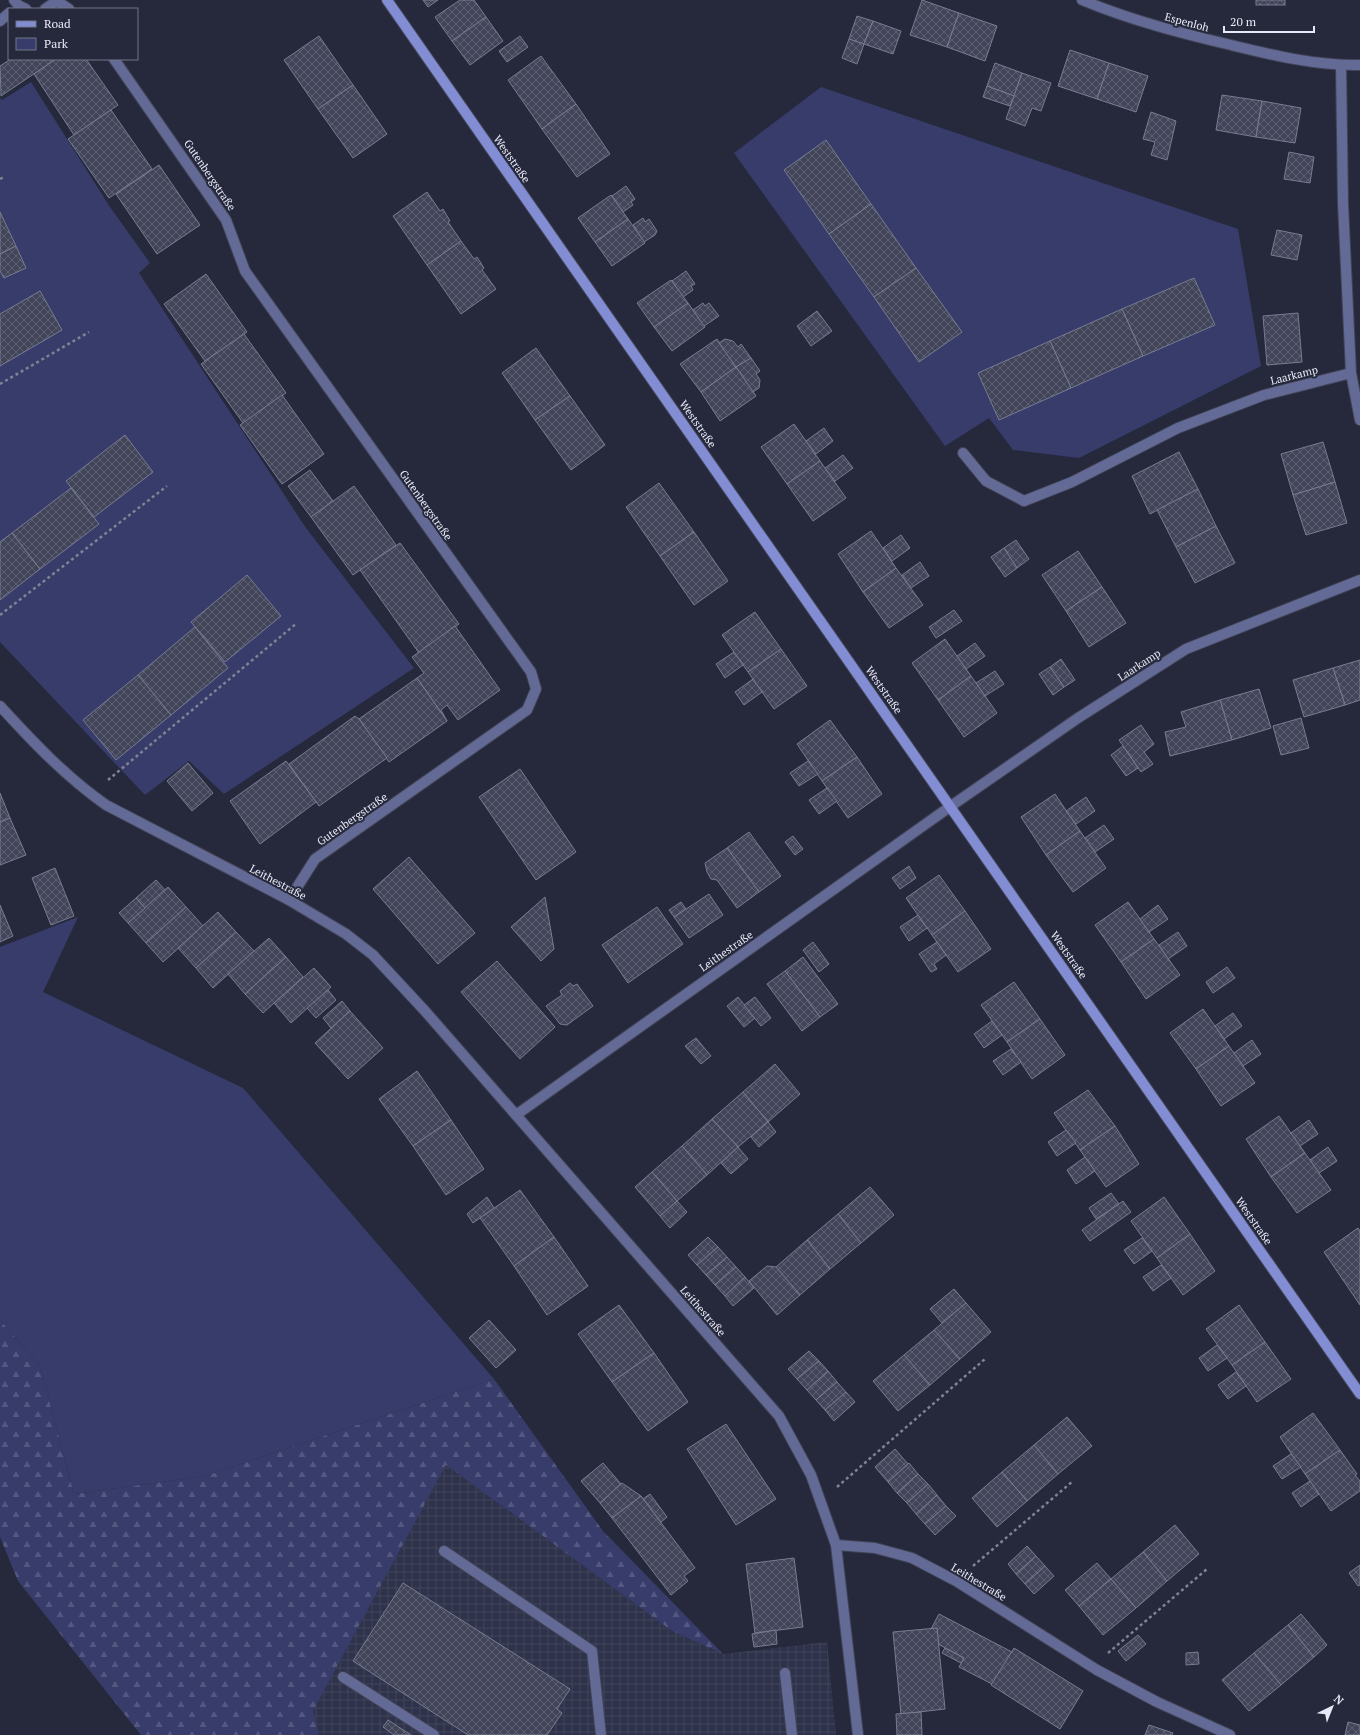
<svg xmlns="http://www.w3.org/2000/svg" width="1360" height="1735" viewBox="0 0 1360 1735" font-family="'PT Serif',serif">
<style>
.industrial{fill:url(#industrial-grid)}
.green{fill:#373c6b}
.forest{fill:url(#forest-firs)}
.building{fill:url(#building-cross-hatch);stroke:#787c92}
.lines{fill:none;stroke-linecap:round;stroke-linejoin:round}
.lane-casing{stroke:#414456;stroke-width:12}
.street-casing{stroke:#414456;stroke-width:12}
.secondary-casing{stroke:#414456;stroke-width:12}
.path{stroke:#808393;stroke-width:2.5;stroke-dasharray:3 3;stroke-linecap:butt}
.lane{stroke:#636a96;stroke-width:10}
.street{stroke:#636a96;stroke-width:10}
.secondary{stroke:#838dd3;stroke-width:10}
.labels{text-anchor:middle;stroke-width:4;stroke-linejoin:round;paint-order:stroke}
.street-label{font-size:11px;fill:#e7e9f6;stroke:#26293c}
</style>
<defs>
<pattern id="industrial-grid" width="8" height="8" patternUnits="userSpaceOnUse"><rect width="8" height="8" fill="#2e324a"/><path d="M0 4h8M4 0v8" fill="none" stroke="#42465c"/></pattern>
<pattern id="forest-firs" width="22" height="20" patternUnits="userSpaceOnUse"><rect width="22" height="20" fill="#373c6b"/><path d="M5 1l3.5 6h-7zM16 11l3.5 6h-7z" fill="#545881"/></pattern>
<pattern id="building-cross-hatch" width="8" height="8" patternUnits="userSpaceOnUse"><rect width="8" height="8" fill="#424559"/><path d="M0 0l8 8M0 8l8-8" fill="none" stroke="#5d6071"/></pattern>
</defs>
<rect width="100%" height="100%" fill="#26293c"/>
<!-- industrial -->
<polygon class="industrial" points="446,1465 672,1631 723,1654 827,1642 836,1735 319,1735 313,1711"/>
<!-- green -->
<g class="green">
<polygon points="31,82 110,207 150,263 139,273 306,528 414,668 224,794 189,761 145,795 0,642 0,98 2,100"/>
<polygon points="821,87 1238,229 1261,366 1079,458 1013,450 989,418 945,446 734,153"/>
<polygon points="78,917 43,992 243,1088 494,1379 205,1476 74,1494 40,1366 0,1320 0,947"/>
</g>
<!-- forest -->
<polygon class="forest" points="0,1320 40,1366 74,1494 205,1476 494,1379 603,1531 723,1654 672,1631 446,1465 313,1711 319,1735 141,1735 18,1581 0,1537"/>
<!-- building -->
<g class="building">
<polygon points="423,0 438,0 428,7"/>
<polygon points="460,0 474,0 486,17 452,41 435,17"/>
<polygon points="922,0 959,13 947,47 910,35"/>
<rect x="1256" y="0" width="29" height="5"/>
<polygon points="959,13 997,26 985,61 947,47"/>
<polygon points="857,16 873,21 864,44 849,39"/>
<polygon points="486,17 503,41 470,65 452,41"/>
<polygon points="873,21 901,31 893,54 864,44"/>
<polygon points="319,36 353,85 318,109 284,60"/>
<polygon points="520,36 528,47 507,62 499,51"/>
<polygon points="849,39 864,44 857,64 842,58"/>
<polygon points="1070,50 1109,63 1097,99 1058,86"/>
<polygon points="541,56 576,104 542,129 508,80"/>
<polygon points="11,59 56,59 1,96 0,66"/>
<polygon points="56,59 86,59 118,105 74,135 34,74"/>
<polygon points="995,63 1022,73 1014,96 987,86"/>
<polygon points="1109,63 1148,76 1136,112 1097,99"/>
<polygon points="1022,73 1051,83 1041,111 1032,108 1025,126 1006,119"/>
<polygon points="353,85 387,134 353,158 318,109"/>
<polygon points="987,86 1014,96 1010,106 983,97"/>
<polygon points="1222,95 1262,101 1256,137 1216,130"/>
<polygon points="1262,101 1301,108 1295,143 1256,137"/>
<polygon points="576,104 610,154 577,177 542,129"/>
<polygon points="111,110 152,169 109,198 68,139"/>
<polygon points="1151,112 1176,121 1167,160 1151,155 1155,142 1143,139"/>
<polygon points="826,140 871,204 829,234 784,170"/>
<polygon points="1289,152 1314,157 1310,183 1284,179"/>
<polygon points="159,165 200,225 157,254 116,194"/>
<polygon points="626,186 635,199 631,202 633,205 623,212 612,196"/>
<polygon points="427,192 440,211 443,209 450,221 448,222 461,241 427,265 393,216"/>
<polygon points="611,195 628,219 595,242 578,218"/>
<polygon points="871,204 916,268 874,297 829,234"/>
<polygon points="0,212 16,246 0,254"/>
<polygon points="643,218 645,222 649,219 657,231 655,235 644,242 633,225"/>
<polygon points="628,219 645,243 612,266 595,242"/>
<polygon points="1277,230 1302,235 1297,260 1271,255"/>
<polygon points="461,241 474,259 477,257 484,268 482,270 496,289 461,314 427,265"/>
<polygon points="16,246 26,268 4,278 0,271 0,254"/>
<polygon points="916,268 962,332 919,362 874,297"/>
<polygon points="686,271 695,284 691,286 693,290 683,297 672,281"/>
<polygon points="206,274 247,332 205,361 164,304"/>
<polygon points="1194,278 1215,325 1143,356 1122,309"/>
<polygon points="671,280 688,303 654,327 637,303"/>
<polygon points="40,291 62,330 0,366 0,314"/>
<polygon points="688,303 705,327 672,351 654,327"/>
<polygon points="703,303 705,306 709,303 719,316 704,326 693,310"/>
<polygon points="1122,309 1143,356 1071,388 1050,341"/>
<polygon points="817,311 832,331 811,346 797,326"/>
<polygon points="1298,313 1302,362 1267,365 1263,316"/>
<polygon points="244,334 286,393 243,423 201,364"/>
<polygon points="717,339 736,367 701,392 680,364"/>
<polygon points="725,339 733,341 738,347 741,344 751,358 736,367 719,343"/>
<polygon points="1050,341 1071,388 999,420 978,373"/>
<polygon points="536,348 570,396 535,420 502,373"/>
<polygon points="751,358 760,371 756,374 760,380 759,388 753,392 736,367"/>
<polygon points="736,367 756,396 720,421 701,392"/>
<polygon points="282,395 324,454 282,484 240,425"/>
<polygon points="570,396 605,445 571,470 535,420"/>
<polygon points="794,424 820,461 787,484 761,447"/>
<polygon points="824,428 833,441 816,454 806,441"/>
<polygon points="125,435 153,472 94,517 66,481"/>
<polygon points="1323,442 1335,482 1293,495 1281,454"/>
<polygon points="1179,452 1198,489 1150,514 1132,476"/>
<polygon points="843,455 853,468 835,481 825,468"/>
<polygon points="820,461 846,498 813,521 787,484"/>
<polygon points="310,470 333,501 311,517 288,486"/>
<polygon points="1335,482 1347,523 1306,535 1293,495"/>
<polygon points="659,483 694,532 660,556 626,507"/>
<polygon points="354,486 396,545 353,575 311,517"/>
<polygon points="71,488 99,524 40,569 12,533"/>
<polygon points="1198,489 1216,526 1176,547 1157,510"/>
<polygon points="1216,526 1235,563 1195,583 1176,547"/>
<polygon points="871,531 896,568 863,592 838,554"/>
<polygon points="694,532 728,581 694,605 660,556"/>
<polygon points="12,533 40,569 0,600 0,542"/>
<polygon points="901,535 910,548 892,561 883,548"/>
<polygon points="1016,540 1029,559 1017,568 1004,548"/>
<polygon points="400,543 459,624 419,653 360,570"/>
<polygon points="1004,548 1017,568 1005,577 991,557"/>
<polygon points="1078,551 1102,587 1066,611 1042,575"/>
<polygon points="920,562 929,576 911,588 902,575"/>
<polygon points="896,568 923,605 889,628 863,592"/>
<polygon points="247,575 281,616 225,662 191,622"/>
<polygon points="1102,587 1126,623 1089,647 1066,611"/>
<polygon points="954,610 962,621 936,638 929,627"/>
<polygon points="755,612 781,649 748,672 722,635"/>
<polygon points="455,626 500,690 458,720 447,705 441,710 447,721 417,678 424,673 412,657"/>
<polygon points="195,627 228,668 171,715 138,675"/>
<polygon points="945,639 971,676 938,700 912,663"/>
<polygon points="975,643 985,656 966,669 957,656"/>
<polygon points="781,649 807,686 774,709 748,672"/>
<polygon points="734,652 743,665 725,678 716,664"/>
<polygon points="1061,659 1075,680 1064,687 1050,667"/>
<polygon points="1360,660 1360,700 1345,705 1333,668"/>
<polygon points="1050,667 1064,687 1053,695 1039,674"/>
<polygon points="1333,668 1345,705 1304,717 1293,680"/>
<polygon points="995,671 1004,684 985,696 976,683"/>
<polygon points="138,675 171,715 116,760 83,720"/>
<polygon points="971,676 997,713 964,737 938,700"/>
<polygon points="417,678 447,721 389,762 359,719"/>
<polygon points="753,679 762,692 744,705 735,692"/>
<polygon points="1259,689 1271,728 1232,740 1220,700"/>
<polygon points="1220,700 1232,740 1170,756 1165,732 1186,727 1181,712"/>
<polygon points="355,716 359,719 387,758 319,806 289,764"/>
<polygon points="1301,718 1309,748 1281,755 1273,726"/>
<polygon points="830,720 857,757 822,781 797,744"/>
<polygon points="1141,725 1154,744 1144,752 1153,764 1141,772 1119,740"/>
<polygon points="1123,746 1138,768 1126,776 1111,755"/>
<polygon points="857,757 882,794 848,818 822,781"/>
<polygon points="286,761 316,802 260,844 230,801"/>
<polygon points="808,761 818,774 799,786 790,773"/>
<polygon points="188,763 213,793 192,811 167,781"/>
<polygon points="520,769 576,852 536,880 479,797"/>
<polygon points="827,788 837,801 819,814 809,800"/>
<polygon points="0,793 10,818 0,822"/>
<polygon points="1055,794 1080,831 1046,855 1021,817"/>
<polygon points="1086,797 1095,811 1076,824 1066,811"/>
<polygon points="10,818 26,855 0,865 0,822"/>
<polygon points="1104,825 1114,839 1095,852 1085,838"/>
<polygon points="1080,831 1106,868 1073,892 1046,855"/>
<polygon points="749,832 781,876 759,892 727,848"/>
<polygon points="793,836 803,849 795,855 785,842"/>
<polygon points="727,848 759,892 737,908 717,880 711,879 707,872 705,863"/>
<polygon points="409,857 475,933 438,964 373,889"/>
<polygon points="909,866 916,878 900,889 892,878"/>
<polygon points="55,868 74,916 51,925 32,878"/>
<polygon points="939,875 965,911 932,935 906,898"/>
<polygon points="156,880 165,890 145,908 136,898"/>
<polygon points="168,887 186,907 146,943 128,923"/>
<polygon points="709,894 723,915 689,938 674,917"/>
<polygon points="545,897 554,949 541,961 511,927"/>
<polygon points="136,898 145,908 128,923 119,913"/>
<polygon points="681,902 686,909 674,917 669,910"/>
<polygon points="1128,902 1154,939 1121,962 1095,925"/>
<polygon points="0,905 13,936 0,942"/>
<polygon points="1158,905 1168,919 1149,932 1140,919"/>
<polygon points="186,907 203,926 163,962 146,943"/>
<polygon points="657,907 683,944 628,983 602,945"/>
<polygon points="965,911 991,949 958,972 932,935"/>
<polygon points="218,912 236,932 196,968 178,948"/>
<polygon points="918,915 927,928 909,941 900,927"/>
<polygon points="236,932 254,951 213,988 196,968"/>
<polygon points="1178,932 1187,946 1168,959 1159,945"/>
<polygon points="269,938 286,957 245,994 228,974"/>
<polygon points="1154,939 1180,975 1146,999 1121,962"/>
<polygon points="813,942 829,964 819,972 803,950"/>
<polygon points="937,942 946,955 934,964 937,969 931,972 919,954"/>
<polygon points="286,957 303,977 263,1013 245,994"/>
<polygon points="803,957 838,1004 820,1017 785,971"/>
<polygon points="497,961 555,1027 520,1059 461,992"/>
<polygon points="1227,967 1235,978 1213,993 1206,982"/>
<polygon points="314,968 331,987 291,1023 274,1003"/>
<polygon points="785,971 820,1017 802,1031 767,984"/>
<polygon points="1014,982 1040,1019 1007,1042 981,1005"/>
<polygon points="570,983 573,986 577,984 593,1006 567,1025 560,1024 546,1006 562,995 560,991"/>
<polygon points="328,990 336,1000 316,1018 307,1008"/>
<polygon points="738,997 755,1018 744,1027 727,1006"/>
<polygon points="755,997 771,1018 761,1026 744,1005"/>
<polygon points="342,1001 350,1011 331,1028 323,1018"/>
<polygon points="1203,1009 1229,1046 1196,1069 1170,1033"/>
<polygon points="350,1011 383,1048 348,1079 315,1043"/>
<polygon points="1233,1013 1242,1026 1224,1039 1215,1026"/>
<polygon points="1040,1019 1065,1055 1032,1079 1007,1042"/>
<polygon points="992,1021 1002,1035 984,1048 974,1034"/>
<polygon points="696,1038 711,1056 701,1064 685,1046"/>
<polygon points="1252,1040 1261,1054 1243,1066 1234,1053"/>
<polygon points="1229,1046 1255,1083 1221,1106 1196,1069"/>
<polygon points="1011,1049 1021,1062 1003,1075 993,1061"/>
<polygon points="775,1064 800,1094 768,1122 743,1092"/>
<polygon points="417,1071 451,1120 413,1146 379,1099"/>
<polygon points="1088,1090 1115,1126 1080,1150 1054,1113"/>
<polygon points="743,1092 768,1122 738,1147 712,1119"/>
<polygon points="1279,1116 1305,1153 1271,1177 1246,1139"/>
<polygon points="712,1119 738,1147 707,1175 682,1146"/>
<polygon points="451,1120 484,1169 446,1195 413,1146"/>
<polygon points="1309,1120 1318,1134 1300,1146 1291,1133"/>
<polygon points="768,1122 776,1132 759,1147 751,1137"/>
<polygon points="1115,1126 1139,1164 1106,1187 1080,1150"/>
<polygon points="1066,1130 1076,1143 1057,1156 1048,1142"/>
<polygon points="682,1146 707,1175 677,1201 652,1172"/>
<polygon points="738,1147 748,1159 731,1174 721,1163"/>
<polygon points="1328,1147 1337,1161 1319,1173 1310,1160"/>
<polygon points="1305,1153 1331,1190 1297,1213 1271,1177"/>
<polygon points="1085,1157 1095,1171 1076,1184 1067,1170"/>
<polygon points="652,1172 677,1201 660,1216 635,1187"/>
<polygon points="870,1187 894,1215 861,1243 838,1214"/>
<polygon points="520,1190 554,1237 514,1266 480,1218"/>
<polygon points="1111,1193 1119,1204 1096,1219 1089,1208"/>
<polygon points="487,1197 494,1208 473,1223 467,1214"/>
<polygon points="1164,1197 1190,1234 1157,1258 1131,1221"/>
<polygon points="677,1201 687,1212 670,1228 660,1216"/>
<polygon points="1123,1201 1131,1212 1090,1241 1082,1230"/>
<polygon points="838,1214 861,1243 830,1269 807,1240"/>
<polygon points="1358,1228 1360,1231 1360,1305 1324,1252"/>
<polygon points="1190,1234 1215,1271 1183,1295 1157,1258"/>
<polygon points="554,1237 588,1286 547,1315 514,1266"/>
<polygon points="708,1237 718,1247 697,1265 688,1255"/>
<polygon points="1142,1238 1152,1251 1134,1264 1124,1250"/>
<polygon points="807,1240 830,1269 800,1295 776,1267"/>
<polygon points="718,1247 727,1257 706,1275 697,1265"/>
<polygon points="727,1257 736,1267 715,1285 706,1275"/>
<polygon points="1161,1265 1171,1278 1153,1291 1143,1277"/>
<polygon points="767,1266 776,1267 800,1295 777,1315 749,1281"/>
<polygon points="736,1267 745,1277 725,1296 715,1285"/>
<polygon points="745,1277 754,1288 733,1306 725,1296"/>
<polygon points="954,1289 966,1303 942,1323 930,1309"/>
<polygon points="966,1303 991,1332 960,1359 934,1330"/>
<polygon points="619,1305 654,1353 612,1382 578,1334"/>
<polygon points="1239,1305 1265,1342 1232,1365 1206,1329"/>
<polygon points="489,1320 516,1350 496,1368 469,1338"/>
<polygon points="934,1330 960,1359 930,1385 904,1355"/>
<polygon points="1265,1342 1291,1379 1257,1402 1232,1365"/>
<polygon points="1217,1345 1227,1358 1208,1371 1199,1358"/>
<polygon points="809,1351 819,1361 797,1379 788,1369"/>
<polygon points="654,1353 688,1402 648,1431 612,1382"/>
<polygon points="904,1355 930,1385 898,1411 873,1381"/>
<polygon points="819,1361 828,1371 807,1390 797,1379"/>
<polygon points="828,1371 837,1382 816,1400 807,1390"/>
<polygon points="1236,1372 1246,1386 1228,1399 1218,1385"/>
<polygon points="837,1382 846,1392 825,1410 816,1400"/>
<polygon points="846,1392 855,1402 834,1421 825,1410"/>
<polygon points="1313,1413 1340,1450 1305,1474 1280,1437"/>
<polygon points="1067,1417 1092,1446 1058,1474 1034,1445"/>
<polygon points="726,1424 776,1499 736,1525 687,1449"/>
<polygon points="1034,1445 1058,1474 1027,1501 1002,1472"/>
<polygon points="895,1449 908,1464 888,1482 875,1467"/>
<polygon points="1340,1450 1357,1474 1355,1475 1360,1481 1360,1491 1331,1511 1305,1474"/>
<polygon points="1291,1454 1301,1467 1282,1479 1273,1466"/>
<polygon points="603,1463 621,1484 600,1503 581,1481"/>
<polygon points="909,1463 918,1474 897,1493 888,1482"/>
<polygon points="1002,1472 1027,1501 997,1527 972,1498"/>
<polygon points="918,1474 928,1484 907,1503 897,1493"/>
<polygon points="1310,1481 1319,1494 1301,1507 1292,1493"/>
<polygon points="622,1483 641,1496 612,1518 600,1503"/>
<polygon points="928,1484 937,1495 916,1514 907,1503"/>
<polygon points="650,1494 667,1517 661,1522 643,1499"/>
<polygon points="937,1495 946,1506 925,1524 916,1514"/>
<polygon points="641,1496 695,1568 684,1576 688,1581 671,1595 612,1518"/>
<polygon points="946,1506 956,1516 935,1535 925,1524"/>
<polygon points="1175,1525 1199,1554 1167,1581 1143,1552"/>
<polygon points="1027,1546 1036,1556 1016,1574 1008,1564"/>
<polygon points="1143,1552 1167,1581 1136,1608 1111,1579"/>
<polygon points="1036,1556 1045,1566 1025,1584 1016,1574"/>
<polygon points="794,1558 803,1627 755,1633 746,1564"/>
<polygon points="1097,1563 1111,1579 1079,1606 1065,1590"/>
<polygon points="1360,1565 1360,1585 1358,1586 1349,1573"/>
<polygon points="1045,1566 1054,1576 1034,1594 1025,1584"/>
<polygon points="1111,1579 1136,1608 1103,1635 1079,1606"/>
<polygon points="403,1583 570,1689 557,1709 562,1713 547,1735 468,1735 353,1661"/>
<polygon points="939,1614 1012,1652 992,1684 959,1667 964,1658 938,1644 937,1628 931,1629"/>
<polygon points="1301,1614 1327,1645 1314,1657 1288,1625"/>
<polygon points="1288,1625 1314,1657 1281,1685 1254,1653"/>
<polygon points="937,1628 945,1709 901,1714 893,1632"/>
<polygon points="776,1630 777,1644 754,1647 752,1634"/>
<polygon points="1138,1635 1146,1644 1126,1661 1118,1651"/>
<polygon points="945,1648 964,1658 961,1663 942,1653"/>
<polygon points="1014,1648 1083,1691 1060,1729 991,1685"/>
<polygon points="1198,1652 1199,1664 1186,1665 1186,1653"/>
<polygon points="1254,1653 1281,1685 1249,1711 1222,1680"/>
<polygon points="921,1712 922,1735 897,1735 896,1714"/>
<polygon points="388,1720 411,1735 394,1735 383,1727"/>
<polygon points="1348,1722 1360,1725 1360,1735 1345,1735"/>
<polygon points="1149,1725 1173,1733 1172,1735 1145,1735"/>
</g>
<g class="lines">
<!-- lane casing -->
<g class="lane-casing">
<g id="lane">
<polyline points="963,453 986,481 1024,501"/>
<polyline points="444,1551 592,1651 601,1735"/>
<polyline points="1097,1670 1157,1702 1230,1735"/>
<polyline points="785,1673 792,1735"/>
<polyline points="343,1677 434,1735"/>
</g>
</g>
<!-- street casing -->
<g class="street-casing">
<g id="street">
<polyline points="14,0 18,5 26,9"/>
<path d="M 1082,0 C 1130,20 1180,33 1231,45 C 1272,55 1317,66 1360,65"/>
<polyline points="57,1 69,9"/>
<polyline points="45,9 58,0"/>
<polyline points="0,21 9,13"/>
<polyline points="114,59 226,220 245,271 531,672 536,689 527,710 315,859 289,900"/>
<polyline points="1341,66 1343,204 1351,373 1360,420"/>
<polyline points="1024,501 1072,482 1178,428 1264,395 1351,373"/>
<path d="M 0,706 C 33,742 66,777 106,805 L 289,900 L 346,934 L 373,955 L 425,1011 L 779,1416 L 811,1475 L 836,1545 L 858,1735"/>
<polyline points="516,1115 951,806 1078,718 1186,649 1360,580"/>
<polyline points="836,1545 875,1548 912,1558 956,1581 1097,1670"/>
</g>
</g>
<!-- secondary casing -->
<g class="secondary-casing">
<polyline id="secondary" points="387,0 1360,1394"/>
</g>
<!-- path -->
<g class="path">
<polyline points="0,179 4,177"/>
<polyline points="0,384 89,332"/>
<polyline points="0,615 167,486"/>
<polyline points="108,780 297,623"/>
<polyline points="837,1487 985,1359"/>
<polyline points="973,1566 1073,1481"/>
<polyline points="1108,1653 1207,1569"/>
</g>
<!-- lane -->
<use href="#lane" class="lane"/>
<!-- street -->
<use href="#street" class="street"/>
<!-- secondary -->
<use href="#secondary" class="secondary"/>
</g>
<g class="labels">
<!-- street labels -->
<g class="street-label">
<text transform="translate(1187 22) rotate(15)" y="4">Espenloh</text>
<text transform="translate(512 159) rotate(55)" y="4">Weststraße</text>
<text transform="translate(210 175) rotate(56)" y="4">Gutenbergstraße</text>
<text transform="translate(1294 375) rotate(-14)" y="4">Laarkamp</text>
<text transform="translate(698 424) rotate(55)" y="4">Weststraße</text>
<text transform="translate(426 505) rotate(55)" y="4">Gutenbergstraße</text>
<text transform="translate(1139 665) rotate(-33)" y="4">Laarkamp</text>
<text transform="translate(884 690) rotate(55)" y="4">Weststraße</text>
<text transform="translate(352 819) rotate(-35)" y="4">Gutenbergstraße</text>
<text transform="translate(278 882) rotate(28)" y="4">Leithestraße</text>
<text transform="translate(726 951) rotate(-35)" y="4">Leithestraße</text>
<text transform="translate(1069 955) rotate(55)" y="4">Weststraße</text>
<text transform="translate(1254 1221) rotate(55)" y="4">Weststraße</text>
<text transform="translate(703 1311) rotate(49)" y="4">Leithestraße</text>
<text transform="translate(979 1582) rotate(31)" y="4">Leithestraße</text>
</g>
</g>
<!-- legend -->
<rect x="8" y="8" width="130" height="52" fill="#26293c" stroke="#737686"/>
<rect x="16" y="21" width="20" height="6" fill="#838dd3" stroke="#737686"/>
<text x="44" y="28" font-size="12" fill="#e7e9f6">Road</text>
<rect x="16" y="38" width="20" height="12" fill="#373c6b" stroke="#737686"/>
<text x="44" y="48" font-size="12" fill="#e7e9f6">Park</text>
<!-- north arrow -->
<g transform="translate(1332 1707) rotate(43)" stroke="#26293c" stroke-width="3" paint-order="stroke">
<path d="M0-3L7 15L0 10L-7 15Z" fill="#e7e9f6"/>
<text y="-6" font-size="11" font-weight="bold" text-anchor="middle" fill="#e7e9f6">N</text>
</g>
<!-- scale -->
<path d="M1224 26v6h90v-6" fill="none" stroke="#e7e9f6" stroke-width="2"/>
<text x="1230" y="26" font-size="12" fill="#e7e9f6" stroke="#26293c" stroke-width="3" paint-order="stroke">20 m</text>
</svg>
